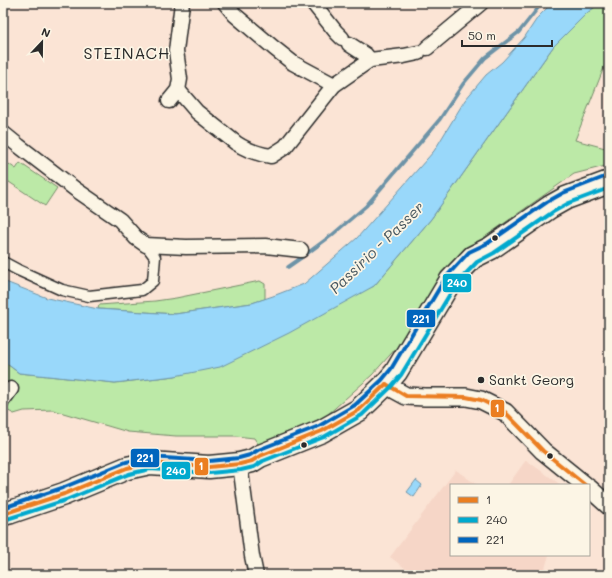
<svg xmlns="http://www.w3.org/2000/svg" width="612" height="578" viewBox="0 0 612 578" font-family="Mali,sans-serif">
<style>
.built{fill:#f6d6c7}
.green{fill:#bce9a7;stroke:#748a69}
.water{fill:#99d8fa;stroke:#6d93a7}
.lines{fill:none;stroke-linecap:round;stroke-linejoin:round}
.stream{stroke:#6d93a7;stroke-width:3.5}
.pedestrian-casing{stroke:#2b2b2b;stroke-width:13}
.minor-casing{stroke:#2b2b2b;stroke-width:17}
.tertiary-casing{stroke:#2b2b2b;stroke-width:20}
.primary-casing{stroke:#2b2b2b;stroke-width:25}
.pedestrian{stroke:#fcf5e5;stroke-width:10}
.minor{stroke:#fcf5e5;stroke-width:14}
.tertiary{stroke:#fcf5e5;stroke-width:17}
.primary{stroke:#fcf5e5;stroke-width:22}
.bus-1-casing{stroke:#fcf5e5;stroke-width:7}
.bus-2-casing{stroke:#fcf5e5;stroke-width:7}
.bus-3-casing{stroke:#fcf5e5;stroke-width:7}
.bus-1{stroke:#eb7e20;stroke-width:4}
.bus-2{stroke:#00a9ce;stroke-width:4}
.bus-3{stroke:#0065bd;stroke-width:4}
.bus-dot{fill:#2b2b2b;stroke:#fcf5e5;stroke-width:1.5}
.labels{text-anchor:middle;stroke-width:3.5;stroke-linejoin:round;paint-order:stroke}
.poi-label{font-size:14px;fill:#2b2b2b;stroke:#fcf5e5;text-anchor:start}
.water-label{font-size:15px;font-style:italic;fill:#46565f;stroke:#fcf5e5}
.quarter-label{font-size:16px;letter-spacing:1px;fill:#2b2b2b;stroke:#fcf5e5}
.line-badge{stroke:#fcf5e5;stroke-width:1.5}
.badge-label{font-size:11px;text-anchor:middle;font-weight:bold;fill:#fff}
</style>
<rect width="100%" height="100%" fill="#fbe4d5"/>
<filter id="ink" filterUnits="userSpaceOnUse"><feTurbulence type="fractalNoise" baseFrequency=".025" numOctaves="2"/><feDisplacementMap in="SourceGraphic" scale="8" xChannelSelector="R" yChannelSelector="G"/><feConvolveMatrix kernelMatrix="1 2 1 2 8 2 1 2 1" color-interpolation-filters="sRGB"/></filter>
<g filter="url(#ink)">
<!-- built -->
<g class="built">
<polygon points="526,460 561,485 508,485"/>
<polygon points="456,470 477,485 451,485 451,555 549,555 543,575 414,575 390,557"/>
</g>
<!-- green -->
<g class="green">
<polygon points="600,3 609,3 609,55 575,140 609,149 609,165 574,174 482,239 448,267 398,346 372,375 326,416 260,447 254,438 236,436 176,436 128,432 53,410 24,411 14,414 3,408 3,361 19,373 115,383 175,376 374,286 431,219 553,47 587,13"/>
<polygon points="3,160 16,169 20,163 57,188 45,206 3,178"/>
<polygon points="260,281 265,284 265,299 252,303 175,314 98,309 99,305 155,301 176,298"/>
</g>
<!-- water -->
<g class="water">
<polygon points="552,3 600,3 587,13 553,47 431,219 374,286 289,333 220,367 175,376 115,383 19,373 3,361 3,281 47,298 98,309 175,314 252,303 273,296 304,284 357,238 434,151 465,100 486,75 502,62 524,38 538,17"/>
<polygon points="416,480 422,485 414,497 407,492"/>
</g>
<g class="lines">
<!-- stream -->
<polyline class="stream" points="288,267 301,258 332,235 366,206 440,119 463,84 485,58 519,32 542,3"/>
<!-- pedestrian casing -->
<g class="pedestrian-casing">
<polyline id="pedestrian" points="3,262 18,270 62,290 89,296 142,290 153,281 155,257 146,245"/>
</g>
<!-- minor casing -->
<g class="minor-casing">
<g id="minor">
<polyline points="225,3 235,15 274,48 293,63 334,85"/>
<polyline points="313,3 336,32 342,38"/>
<polyline points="349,44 366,55 370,60"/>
<polyline points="427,48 481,3"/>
<path d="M 178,90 L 197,112 L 236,143 C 248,151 258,154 271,156 L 285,147 L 334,85 L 370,60 L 404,56 L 418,53"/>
<polyline points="169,101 178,90 180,79 176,51 182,3"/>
<polyline points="3,133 19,146 75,189 120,220 136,238 146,245 186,247 266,246 301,250"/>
<polyline points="3,400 11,389"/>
<polyline points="240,464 252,556 256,575"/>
</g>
</g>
<!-- tertiary casing -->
<g class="tertiary-casing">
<g id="tertiary">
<polyline points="386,384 395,390 406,396 425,397 466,397 481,400 505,412 543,451 585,485"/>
<polyline points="589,488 609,506"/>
</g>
</g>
<!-- primary casing -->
<g class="primary-casing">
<polyline id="primary" points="3,514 11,512 64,494 127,468 150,463 209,467 240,464 252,461 260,456 322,431 359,410 386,384 396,372 451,280 473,257 491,248 550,207 566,198 609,182"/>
</g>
<!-- pedestrian -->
<use href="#pedestrian" class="pedestrian"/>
<!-- minor -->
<use href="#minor" class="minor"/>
<!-- tertiary -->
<use href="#tertiary" class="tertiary"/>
<!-- primary -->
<use href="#primary" class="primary"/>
<!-- bus-1 casing -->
<g class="bus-1-casing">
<g id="bus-1">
<polyline points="386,384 406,396 466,397 481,400 505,412 543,451 585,485"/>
<polyline points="3,514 64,494 127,468 150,463 209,467 240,464 252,461 260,456 322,431 359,410 386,384"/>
</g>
</g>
<!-- bus-2 casing -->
<g class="bus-2-casing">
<polyline id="bus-2" points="4,520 66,500 129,474 150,469 210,473 241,470 254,467 263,461 324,437 362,415 390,388 401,375 456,284 477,262 494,253 553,212 569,203 609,188"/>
</g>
<!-- bus-3 casing -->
<g class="bus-3-casing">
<polyline id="bus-3" points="3,508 62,488 126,462 150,457 209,461 239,458 250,455 258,450 319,426 355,405 382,380 391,369 446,277 469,252 488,243 547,202 563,193 607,176"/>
</g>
<!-- bus-1 -->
<use href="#bus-1" class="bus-1"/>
<!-- bus-2 -->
<use href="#bus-2" class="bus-2"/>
<!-- bus-3 -->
<use href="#bus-3" class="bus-3"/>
</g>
</g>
<!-- markers -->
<g class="bus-dot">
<circle cx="495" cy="238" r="3.5"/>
<circle cx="481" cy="380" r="4"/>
<circle cx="304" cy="445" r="3.5"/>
<circle cx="550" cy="456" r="3.5"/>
</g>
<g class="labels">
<!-- poi labels -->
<g class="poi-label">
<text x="489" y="385">Sankt Georg</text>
</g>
<!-- water labels -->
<g class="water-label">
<text transform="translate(377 248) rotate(-44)" y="5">Passirio - Passer</text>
</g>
<!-- quarter labels -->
<g class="quarter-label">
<text x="127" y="59">STEINACH</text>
</g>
</g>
<g class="line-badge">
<rect x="442" y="273" width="30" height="20" rx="4" fill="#00a9ce"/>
<rect x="406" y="309" width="30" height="19" rx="4" fill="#0065bd"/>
<rect x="490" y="399" width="15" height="19" rx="4" fill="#eb7e20"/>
<rect x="130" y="448" width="30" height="20" rx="4" fill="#0065bd"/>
<rect x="194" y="457" width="15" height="19" rx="4" fill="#eb7e20"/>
<rect x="161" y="461" width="30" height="19" rx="4" fill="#00a9ce"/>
</g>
<g class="badge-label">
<text x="457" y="287">240</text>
<text x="421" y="323">221</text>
<text x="497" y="412">1</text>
<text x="145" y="462">221</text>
<text x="201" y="470">1</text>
<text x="176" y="475">240</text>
</g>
<!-- margin -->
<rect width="612" height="578" fill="none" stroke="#fcf5e5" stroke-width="16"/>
<rect x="8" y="8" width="596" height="562" fill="none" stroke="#2b2b2b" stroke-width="1.5" filter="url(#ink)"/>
<!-- legend -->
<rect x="450" y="484" width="140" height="72" fill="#fcf5e5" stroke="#a8a49b"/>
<rect x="458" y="497" width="20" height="6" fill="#eb7e20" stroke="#a8a49b"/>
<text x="486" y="504" font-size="12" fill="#2b2b2b">1</text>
<rect x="458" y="517" width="20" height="6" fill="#00a9ce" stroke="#a8a49b"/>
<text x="486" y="524" font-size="12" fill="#2b2b2b">240</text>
<rect x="458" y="537" width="20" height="6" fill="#0065bd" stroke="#a8a49b"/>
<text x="486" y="544" font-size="12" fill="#2b2b2b">221</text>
<!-- north arrow -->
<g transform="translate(42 42) rotate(22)" stroke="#fcf5e5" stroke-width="3" paint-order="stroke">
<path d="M0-3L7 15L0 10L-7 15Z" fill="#2b2b2b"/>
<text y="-6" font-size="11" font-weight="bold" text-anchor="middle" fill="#2b2b2b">N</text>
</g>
<!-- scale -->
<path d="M462 40v6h90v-6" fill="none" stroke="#2b2b2b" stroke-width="2"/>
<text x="468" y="40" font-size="12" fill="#2b2b2b" stroke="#fcf5e5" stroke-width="3" paint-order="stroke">50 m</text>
</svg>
